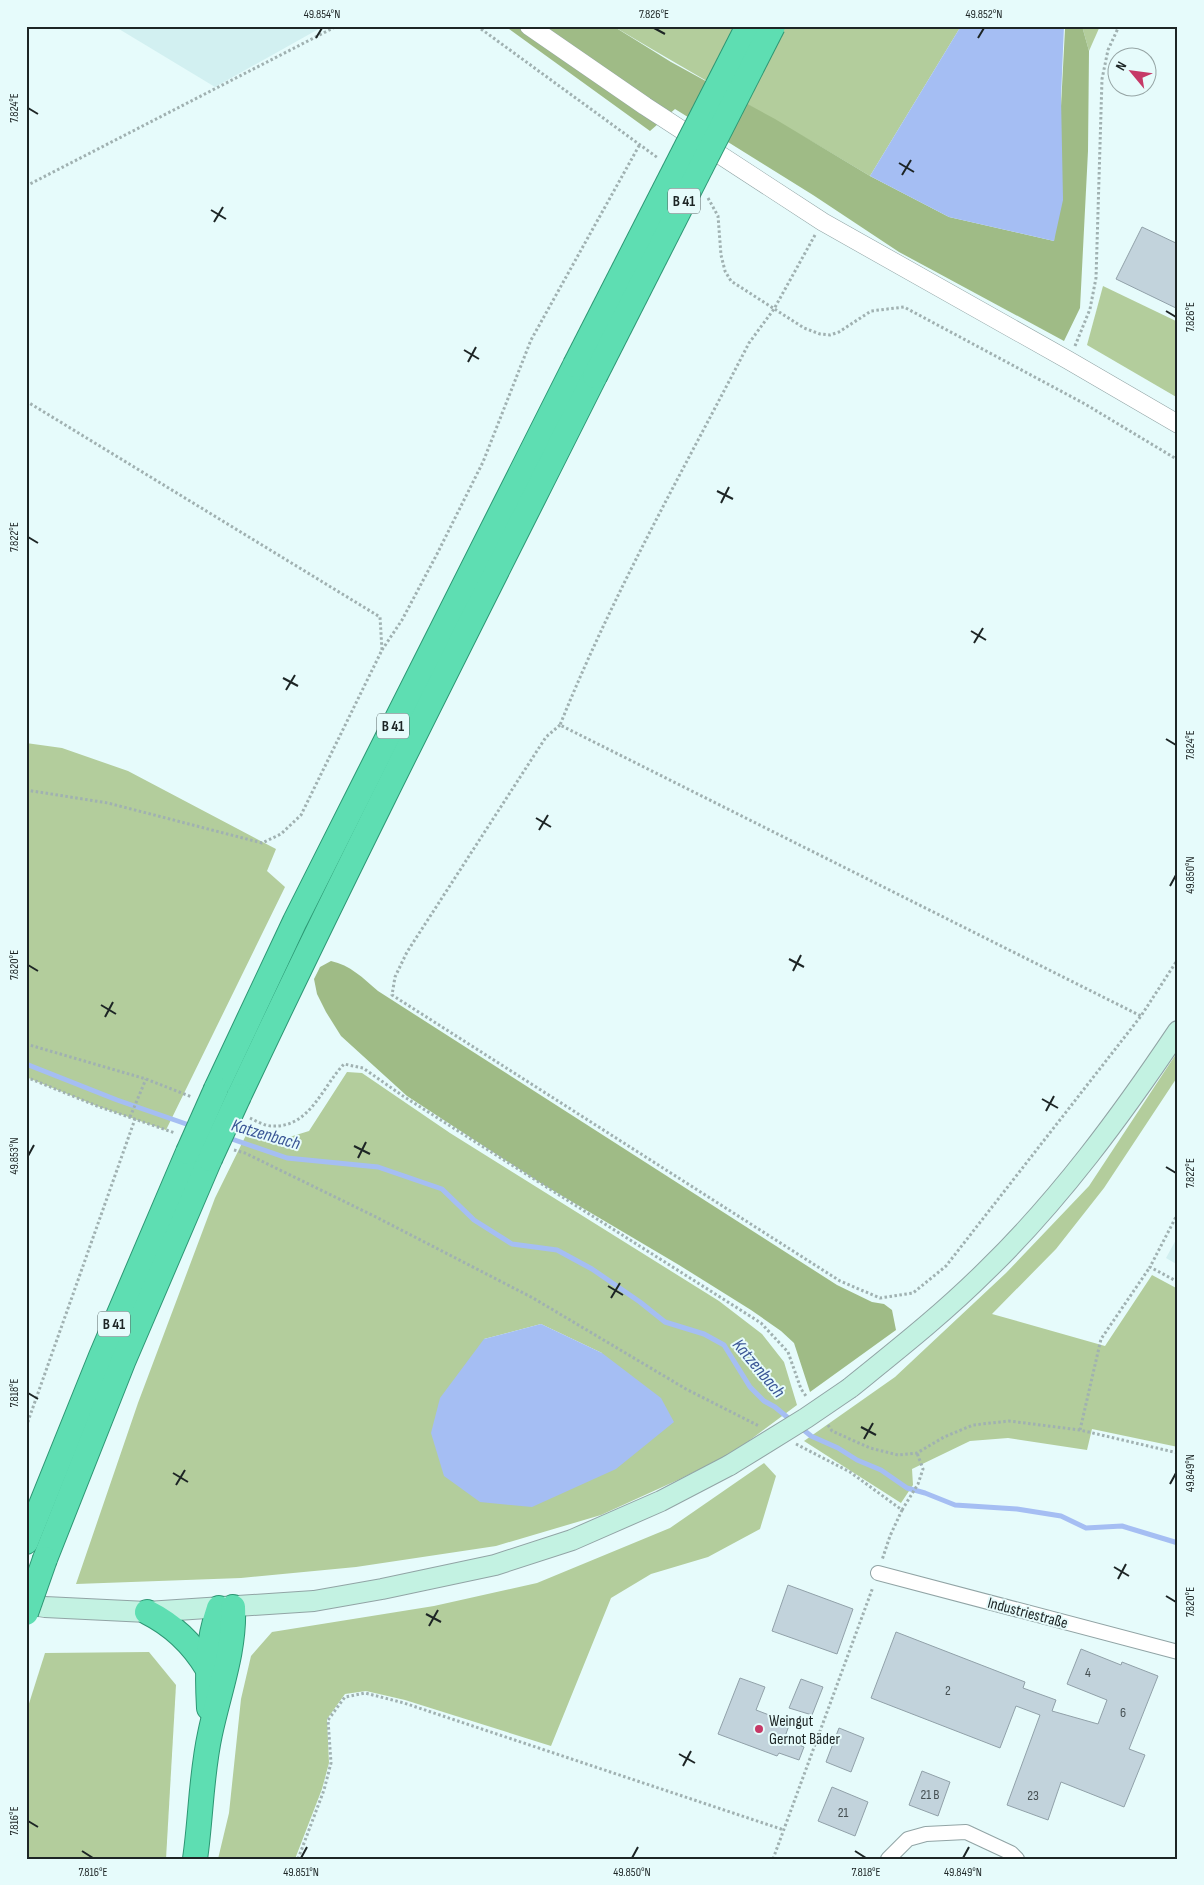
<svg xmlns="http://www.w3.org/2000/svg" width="1204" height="1885" viewBox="0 0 1204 1885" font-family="'Sofia Sans Condensed',sans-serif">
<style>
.built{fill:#d2f0f1}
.green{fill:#b3cd9c;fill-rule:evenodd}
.forest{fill:#9fbb86}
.water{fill:#a5bef3}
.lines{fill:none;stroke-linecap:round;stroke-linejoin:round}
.stream{stroke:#a5bef3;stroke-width:5}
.building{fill:#c2d3dc;stroke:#91a1a9}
.minor-casing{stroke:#91a4a5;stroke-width:16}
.tertiary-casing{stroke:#91a4a5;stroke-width:19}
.secondary-casing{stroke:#91a4a5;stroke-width:22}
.trunk-casing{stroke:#2d9774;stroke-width:26}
.path{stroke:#a0b1b1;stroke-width:3;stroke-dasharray:2.5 2.5;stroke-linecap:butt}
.minor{stroke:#fff;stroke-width:14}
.tertiary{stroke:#fff;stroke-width:18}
.secondary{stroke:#c3f2e2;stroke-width:20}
.trunk{stroke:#5edeb2;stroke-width:24}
.secondary-bridge-casing{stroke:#91a4a5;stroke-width:22;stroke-linecap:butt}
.trunk-bridge-casing{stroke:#2d9774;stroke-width:26;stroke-linecap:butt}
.secondary-bridge{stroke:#c3f2e2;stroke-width:20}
.trunk-bridge{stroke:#5edeb2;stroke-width:24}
.ticks{fill:none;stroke:#1d2525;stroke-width:2}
.poi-dot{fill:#c63967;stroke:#e6fbfb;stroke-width:2}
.labels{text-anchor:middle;stroke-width:4;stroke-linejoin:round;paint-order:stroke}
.number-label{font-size:14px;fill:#465053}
.shield{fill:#e6fbfb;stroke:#596565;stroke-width:1}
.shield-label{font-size:15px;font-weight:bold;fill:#1d2525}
.street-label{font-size:16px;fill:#1d2525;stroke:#e6fbfb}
.poi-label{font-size:16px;fill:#1d2525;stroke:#e6fbfb;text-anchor:start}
.water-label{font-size:18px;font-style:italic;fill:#395595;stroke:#e6fbfb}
.neatline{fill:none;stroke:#1d2525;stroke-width:2}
.ticks-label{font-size:12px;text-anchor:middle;fill:#1d2525}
</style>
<rect width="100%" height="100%" fill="#e6fbfb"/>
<!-- built -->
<g class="built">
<polygon points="114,26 324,26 215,87"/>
<polygon points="1178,1236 1178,1265 1166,1258"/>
</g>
<!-- green -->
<g class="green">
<path d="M 613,26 L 961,26 L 870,176 C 785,125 698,77 613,26 Z"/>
<polygon points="1082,26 1100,26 1089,51"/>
<polygon points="1103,286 1178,322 1178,398 1087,345"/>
<polygon points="26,743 62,748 128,771 276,849 267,871 285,887 166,1130 97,1106 26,1077"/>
<polygon points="1178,1051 1178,1076 1104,1188 1056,1249 992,1314 1105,1346 1152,1275 1178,1289 1178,1447 1092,1429 1087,1450 1008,1438 970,1441 912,1469 913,1485 901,1503 804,1441 895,1377 1006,1273 1089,1186"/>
<path d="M 347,1072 L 362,1073 L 450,1133 L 719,1301 L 762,1334 L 784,1362 L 797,1405 L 734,1452 L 680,1479 L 601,1515 L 496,1546 L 356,1567 L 241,1578 L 76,1584 L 138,1403 L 200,1238 L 215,1198 L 249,1129 L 283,1139 L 309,1131 ZM 541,1324 L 602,1353 L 484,1339 Z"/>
<polygon points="764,1463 776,1476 760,1529 708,1557 651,1574 611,1598 551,1746 405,1700 366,1691 345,1694 327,1719 329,1763 322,1789 295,1859 218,1859 229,1813 241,1699 251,1656 272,1632 434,1606 537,1583 670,1528"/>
<polygon points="149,1652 176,1685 166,1859 26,1859 26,1713 45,1653"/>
</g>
<!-- forest -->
<g class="forest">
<polygon points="505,26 613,26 671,62 775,119 870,176 949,217 1054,241 1065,29 1068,26 1082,26 1089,51 1088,151 1080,308 1064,341 899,252 813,195 675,109 650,131"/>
<path d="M 331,961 C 350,965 363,978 378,991 L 837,1285 L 872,1302 L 884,1304 L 892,1310 L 896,1330 L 810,1392 L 794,1343 L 781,1331 L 751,1310 L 679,1265 L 542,1184 L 407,1096 L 341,1036 L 326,1012 L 317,994 L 314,979 L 320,967 Z"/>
</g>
<!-- water -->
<g class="water">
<polygon points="961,26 1064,26 1061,97 1063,200 1054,241 949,217 870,176"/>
<polygon points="541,1324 602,1353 661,1398 674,1422 616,1469 532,1507 480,1502 444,1476 431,1433 440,1398 484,1339"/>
</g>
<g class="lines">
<!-- stream -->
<g class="stream">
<polyline points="26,1064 117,1100 192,1126"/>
<polyline points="226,1137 287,1158 378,1167 442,1189 474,1220 512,1244 557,1250 592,1269 640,1302 665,1322 704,1334 724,1345 750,1387 764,1401 775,1407 793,1422"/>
<polyline points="800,1427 811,1436 838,1448 857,1460 881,1470 907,1488 925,1493 955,1505 1017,1509 1061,1516 1086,1528 1122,1526 1178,1543"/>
</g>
</g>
<!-- building -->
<g class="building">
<polygon points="1142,227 1178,244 1178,309 1116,279"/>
<polygon points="788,1585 853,1609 837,1654 772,1631"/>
<polygon points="896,1632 1025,1682 1023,1688 1056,1700 1052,1711 1098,1724 1107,1700 1067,1684 1081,1649 1121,1665 1122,1662 1158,1676 1129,1749 1145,1755 1124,1807 1061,1782 1048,1820 1007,1805 1040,1715 1016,1706 1000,1748 871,1698"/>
<polygon points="740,1678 765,1687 756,1710 790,1723 784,1739 804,1747 799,1760 779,1753 777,1756 718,1734"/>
<polygon points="801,1679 823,1687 812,1715 789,1708"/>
<polygon points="839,1728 864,1738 851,1772 826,1762"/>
<polygon points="922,1771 950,1782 938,1816 909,1805"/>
<polygon points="832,1787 868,1802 855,1836 818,1821"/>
</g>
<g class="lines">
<!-- minor casing -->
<g class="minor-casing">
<g id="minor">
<polyline points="878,1573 1178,1652"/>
<polyline points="888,1859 908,1839 926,1834 966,1832 1011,1853 1017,1859"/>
</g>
</g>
<!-- tertiary casing -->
<g class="tertiary-casing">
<polyline id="tertiary" points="529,26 645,106 823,222 1068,360 1178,424"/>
</g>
<!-- secondary casing -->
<g class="secondary-casing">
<g id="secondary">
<path d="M 850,1388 C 897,1350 944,1313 987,1270 C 1060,1199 1121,1116 1178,1031"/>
<polyline points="26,1604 45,1607 147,1612 314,1601 382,1589 495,1565 572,1540 661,1501 730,1465"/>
</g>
</g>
<!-- trunk casing -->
<g class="trunk-casing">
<g id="trunk">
<polyline points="216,1089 295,921 575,365"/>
<path d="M 239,1096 C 353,854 475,615 595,376"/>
<polyline points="26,1542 101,1356 188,1152"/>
<polyline points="45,1559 123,1362 210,1159"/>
<path d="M 147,1612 C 173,1625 192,1643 207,1668"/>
<path d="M 209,1708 C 207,1672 207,1643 219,1608"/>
<path d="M 195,1859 C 201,1818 201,1775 210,1734 C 219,1691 235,1651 233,1607"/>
</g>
</g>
<!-- path -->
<g class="path">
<polyline points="477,26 658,158"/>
<polyline points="26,186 337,26"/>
<polyline points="708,198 718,216 721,255 725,271 731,281 804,328 820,334 830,335 839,332 871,311 904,307 1085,404 1178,460"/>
<path d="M 815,235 L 774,309 L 749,343 C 684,469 613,593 560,725 L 1141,1016"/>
<polyline points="1075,346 1090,309 1096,278 1102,79 1108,50 1119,26"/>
<polyline points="26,401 380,617 382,650 301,815 281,834 262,843 108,803 26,790"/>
<polyline points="382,650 402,620 437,554 483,462 531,340 640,144"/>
<polyline points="560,725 546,737 407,952 395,977 392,995 840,1281 880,1298 913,1293 946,1266 1141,1016 1178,959"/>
<polyline points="26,1044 146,1079 192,1097"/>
<polyline points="26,1077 97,1106 175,1133"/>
<polyline points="130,1117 146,1079"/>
<path d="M 250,1118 C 256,1121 265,1126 272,1126 C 310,1128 322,1087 344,1064 L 363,1068 L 403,1096 L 761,1323 L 788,1352 L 801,1389 L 806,1396"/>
<polyline points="234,1150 245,1153 374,1216 533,1298 686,1389 759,1426"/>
<polyline points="1178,1213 1150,1267 1178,1282"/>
<polyline points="828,1425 832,1431 870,1448 898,1455 917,1453 944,1437 973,1425 1009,1421 1080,1430 1178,1453"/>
<polyline points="26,1427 135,1119"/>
<polyline points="1080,1430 1101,1339 1150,1267"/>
<polyline points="796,1444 850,1472 902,1510 890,1536 882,1560"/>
<polyline points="902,1510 918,1484 923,1469 917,1453"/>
<polyline points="298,1859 324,1790 331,1763 328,1720 345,1697 365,1693 404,1703 784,1830"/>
<polyline points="773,1859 873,1587"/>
</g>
<!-- minor -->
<use href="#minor" class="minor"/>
<!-- tertiary -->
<use href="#tertiary" class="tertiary"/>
<!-- secondary -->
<use href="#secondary" class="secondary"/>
<!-- trunk -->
<use href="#trunk" class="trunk"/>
<!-- secondary-bridge casing -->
<g class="secondary-bridge-casing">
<polyline id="secondary-bridge" points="730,1465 806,1418 850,1388"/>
</g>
<!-- trunk-bridge casing -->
<g class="trunk-bridge-casing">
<g id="trunk-bridge">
<polyline points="575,365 748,26"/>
<polyline points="595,376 773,26"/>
<polyline points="188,1152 216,1089"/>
<polyline points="210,1159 239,1096"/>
<polyline points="26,1613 45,1559"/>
</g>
</g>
<!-- secondary-bridge -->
<use href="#secondary-bridge" class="secondary-bridge"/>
<!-- trunk-bridge -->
<use href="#trunk-bridge" class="trunk-bridge"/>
</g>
<!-- ticks -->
<path class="ticks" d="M 654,28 L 665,34M 316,38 L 322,28M 978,38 L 984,28M 28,108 L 38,114M 899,163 L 914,172M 902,175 L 911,160M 211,210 L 226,219M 214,222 L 223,207M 1166,311 L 1176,317M 464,350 L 479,359M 468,362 L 476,347M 717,491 L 733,499M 721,503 L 729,487M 28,537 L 38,543M 971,631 L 986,640M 974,643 L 983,628M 283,678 L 298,686M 286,690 L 295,675M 1166,739 L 1176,745M 536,818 L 551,827M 539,830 L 548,815M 1170,886 L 1176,875M 789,959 L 804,967M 28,965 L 38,971M 793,971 L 801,955M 101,1005 L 116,1014M 105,1017 L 113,1002M 1042,1099 L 1058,1108M 1046,1111 L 1054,1096M 354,1146 L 370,1154M 28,1156 L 34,1145M 358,1158 L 366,1142M 1166,1167 L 1176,1173M 608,1286 L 623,1295M 611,1298 L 620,1283M 28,1393 L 38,1399M 861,1427 L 876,1435M 864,1439 L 873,1423M 173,1473 L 188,1482M 1170,1484 L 1176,1473M 176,1485 L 185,1470M 1114,1567 L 1129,1576M 1118,1579 L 1126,1564M 1166,1596 L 1176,1602M 426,1614 L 441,1622M 429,1626 L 438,1610M 679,1754 L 695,1763M 683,1766 L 691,1751M 28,1821 L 38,1827M 82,1851 L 93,1858M 855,1851 L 866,1858M 301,1858 L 307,1847M 632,1858 L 638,1847M 963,1858 L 969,1847"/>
<!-- markers -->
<circle class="poi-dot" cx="759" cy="1729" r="5"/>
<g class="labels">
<!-- number labels -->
<g class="number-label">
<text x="1088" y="1677">4</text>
<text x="948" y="1695">2</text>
<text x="1123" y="1717">6</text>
<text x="930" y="1799">21 B</text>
<text x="1033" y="1800">23</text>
<text x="843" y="1817">21</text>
</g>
<!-- shield labels -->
<g class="shield">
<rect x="668" y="188.5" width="32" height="25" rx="4"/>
<rect x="377" y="713.5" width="32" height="25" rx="4"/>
<rect x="98" y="1311.5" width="32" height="25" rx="4"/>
</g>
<g class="shield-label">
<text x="684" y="206">B 41</text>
<text x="393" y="731">B 41</text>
<text x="114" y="1329">B 41</text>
</g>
<!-- street labels -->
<g class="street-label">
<text transform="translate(1028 1612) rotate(15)" y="6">Industriestraße</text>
</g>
<!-- poi labels -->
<g class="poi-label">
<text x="769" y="1726">Weingut<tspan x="769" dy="18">Gernot Bäder</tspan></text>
</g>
<!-- water labels -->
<g class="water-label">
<text transform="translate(266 1134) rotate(16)" y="6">Katzenbach</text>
<text transform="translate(759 1368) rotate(50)" y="6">Katzenbach</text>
</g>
</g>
<!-- border -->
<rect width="1204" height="1885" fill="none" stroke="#e6fbfb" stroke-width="55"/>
<!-- north arrow -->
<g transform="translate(1132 72) rotate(299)"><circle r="24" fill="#e6fbfb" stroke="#96a5a5"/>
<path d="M0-4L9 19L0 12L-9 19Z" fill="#c63967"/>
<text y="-8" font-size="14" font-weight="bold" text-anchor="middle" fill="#1d2525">N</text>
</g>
<rect x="28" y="28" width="1148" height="1830" class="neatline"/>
<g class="ticks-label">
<text x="322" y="18">49.854°N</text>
<text x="654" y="18">7.826°E</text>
<text x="984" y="18">49.852°N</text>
<text transform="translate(14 108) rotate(-90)" y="4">7.824°E</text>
<text transform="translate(1190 317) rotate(-90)" y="4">7.826°E</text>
<text transform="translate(14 537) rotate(-90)" y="4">7.822°E</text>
<text transform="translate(1190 745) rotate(-90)" y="4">7.824°E</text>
<text transform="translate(1190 875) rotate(-90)" y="4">49.850°N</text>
<text transform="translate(14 965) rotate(-90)" y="4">7.820°E</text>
<text transform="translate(14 1156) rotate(-90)" y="4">49.853°N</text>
<text transform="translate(1190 1173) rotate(-90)" y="4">7.822°E</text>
<text transform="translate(14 1393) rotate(-90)" y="4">7.818°E</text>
<text transform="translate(1190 1473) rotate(-90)" y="4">49.849°N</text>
<text transform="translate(1190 1602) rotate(-90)" y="4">7.820°E</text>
<text transform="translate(14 1821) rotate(-90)" y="4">7.816°E</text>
<text x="93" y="1876">7.816°E</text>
<text x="301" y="1876">49.851°N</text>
<text x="632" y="1876">49.850°N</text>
<text x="866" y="1876">7.818°E</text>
<text x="963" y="1876">49.849°N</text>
</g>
</svg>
